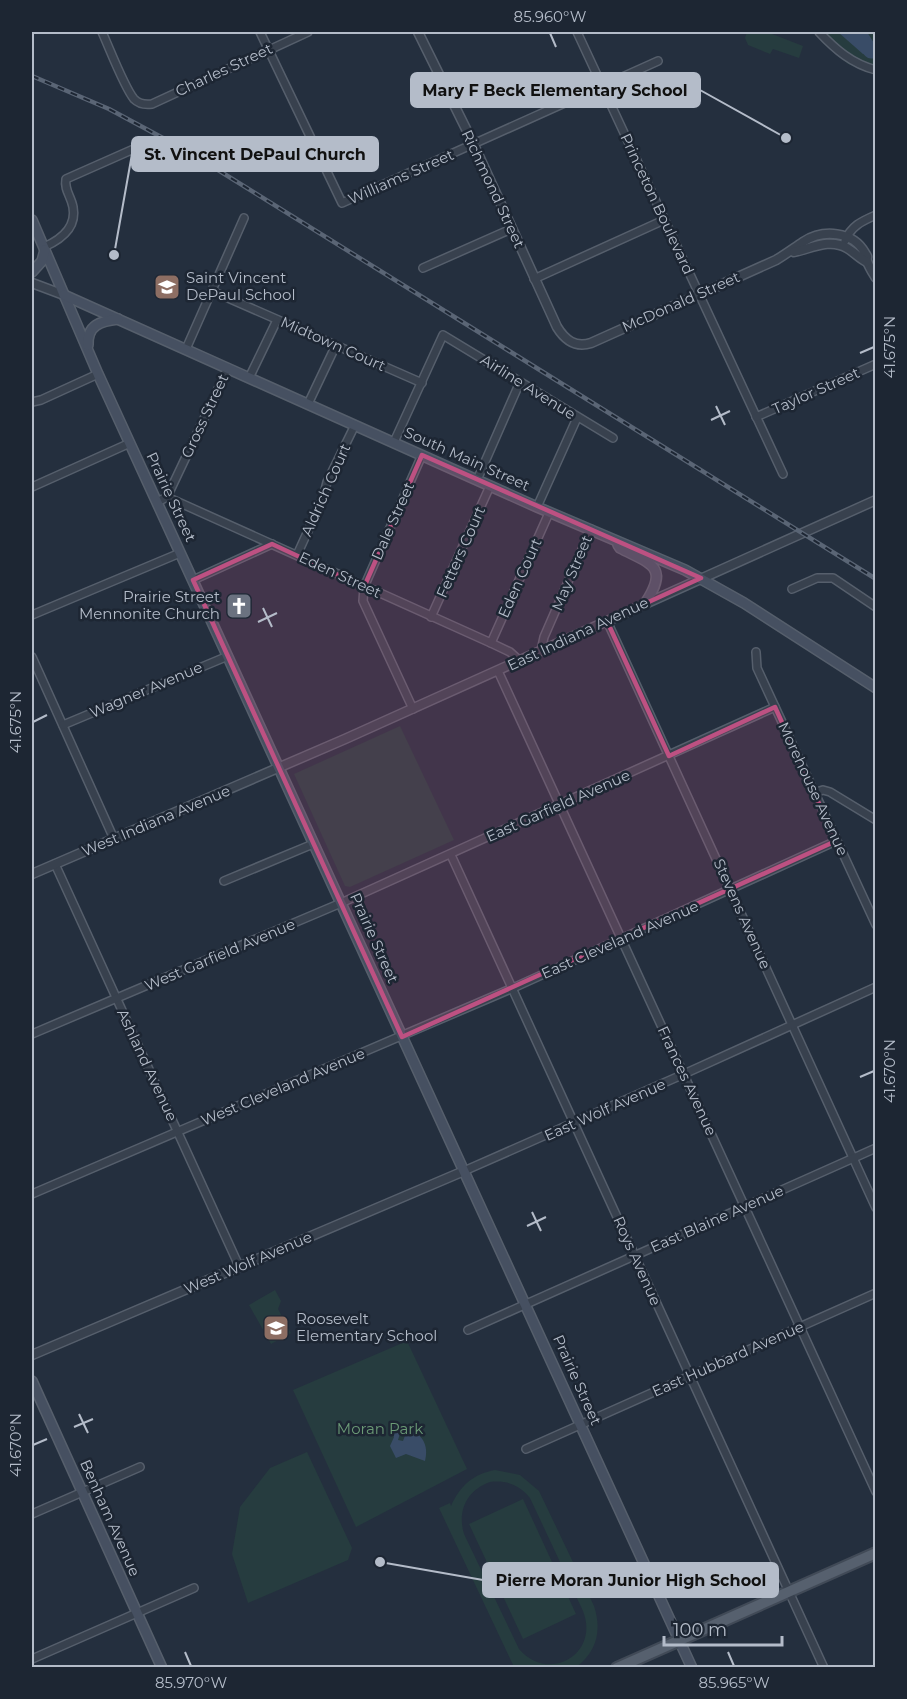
<svg xmlns="http://www.w3.org/2000/svg" width="907" height="1699" viewBox="0 0 907 1699" font-family="Montserrat,sans-serif">
<style>
.green{fill:#263c3f;fill-rule:evenodd}
.water{fill:#394c67}
.lines{fill:none;stroke-linecap:round;stroke-linejoin:round}
.river{stroke:#394c67;stroke-width:15}
.minor-casing{stroke:#565f6c;stroke-width:10}
.tertiary-casing{stroke:#565f6c;stroke-width:11}
.secondary-casing{stroke:#565f6c;stroke-width:12}
.primary-casing{stroke:#414a57;stroke-width:14}
.minor{stroke:#38414e;stroke-width:7}
.tertiary{stroke:#38414e;stroke-width:8}
.secondary{stroke:#465061;stroke-width:9}
.primary{stroke:#56606e;stroke-width:10}
.rail-casing{stroke:#5a6575;stroke-width:4.5}
.rail{stroke:#1d2633;stroke-width:2;stroke-dasharray:7;stroke-linecap:butt}
.marked{fill:#bd5182;fill-opacity:0.2;stroke:#bd5182;stroke-width:4.5;stroke-linejoin:round}
.ticks{fill:none;stroke:#b4bcc9;stroke-width:2}
.labels{text-anchor:middle;stroke-width:5;stroke-linejoin:round;paint-order:stroke}
.street-label{font-size:15px;fill:#b4bcc9;stroke:#1d2633}
.poi-label{font-size:15px;fill:#b4bcc9;stroke:#1d2633;text-anchor:start}
.park-label{font-size:15px;fill:#6b9a76;stroke:#1d2633}
.leader{fill:none;stroke:#b4bcc9;stroke-width:2}
.callout-dot{fill:#b4bcc9;stroke:#1d2633;stroke-width:2}
.callout{fill:#b4bcc9;stroke:#b4bcc9;stroke-width:2}
.callout-label{font-size:16px;text-anchor:middle;font-weight:bold;fill:#111}
.neatline{fill:none;stroke:#b4bcc9;stroke-width:2}
.ticks-label{font-size:15px;text-anchor:middle;fill:#b4bcc9}
</style>
<rect width="100%" height="100%" fill="#242f3e"/>
<!-- green -->
<g class="green">
<polygon points="747,32 767,32 803,46 799,58 773,49 770,54 748,45 745,38"/>
<polygon points="813,32 875,32 875,75 848,64 825,45"/>
<polygon points="400,726 454,840 350,887 345,886 294,774"/>
<polygon points="275,1290 281,1301 278,1309 291,1333 271,1344 249,1305"/>
<polygon points="407,1341 467,1469 356,1527 293,1390"/>
<polygon points="307,1452 352,1548 348,1560 248,1603 232,1554 240,1507 270,1468"/>
<path d="M 495,1470 L 520,1475 L 539,1491 L 594,1606 C 602,1630 597,1652 576,1667 L 514,1667 L 439,1508 L 450,1503 L 451,1506 C 460,1486 473,1474 495,1470 ZM 490,1482 C 506,1480 520,1485 530,1498 L 583,1611 C 600,1654 549,1684 519,1649 L 464,1534 C 457,1511 467,1490 490,1482 Z"/>
<polygon points="523,1499 576,1614 523,1639 469,1524"/>
</g>
<!-- water -->
<g class="water">
<polygon points="838,32 867,32 874,43 871,51 863,54"/>
<path d="M 398,1422 L 401,1430 L 398,1440 L 403,1441 L 407,1430 C 423,1433 429,1446 425,1461 L 406,1454 L 396,1458 L 390,1446 L 394,1437 L 389,1426 Z"/>
</g>
<g class="lines">
<!-- river -->
<polyline class="river" points="853,32 871,51 876,51"/>
<!-- minor casing -->
<g class="minor-casing">
<g id="minor">
<path d="M 102,32 C 109,47 124,87 134,99 C 139,104 145,105 152,104 L 308,32"/>
<polyline points="260,32 342,203 658,61"/>
<polyline points="577,32 783,474"/>
<path d="M 819,32 C 835,49 852,64 876,70"/>
<path d="M 845,241 C 851,226 862,221 876,215"/>
<path d="M 44,247 C 60,240 77,228 73,207 C 71,196 64,190 66,179 L 136,148"/>
<polyline points="423,268 511,229"/>
<polyline points="534,279 664,220"/>
<polyline points="212,291 422,383"/>
<polyline points="186,349 244,218"/>
<polyline points="249,378 277,320"/>
<polyline points="32,402 41,400 98,374"/>
<polyline points="308,404 336,345"/>
<polyline points="756,417 876,364"/>
<polyline points="394,442 443,335 613,438"/>
<polyline points="477,480 520,382"/>
<polyline points="32,487 130,443"/>
<polyline points="167,497 228,368"/>
<polyline points="157,502 167,497 491,643 510,652 520,661"/>
<polyline points="537,507 577,418"/>
<polyline points="297,555 323,498 327,482 355,425"/>
<polyline points="193,580 272,544"/>
<polyline points="792,589 817,578 833,578 876,607"/>
<polyline points="32,615 180,553"/>
<polyline points="431,617 490,486"/>
<polyline points="607,621 876,1208"/>
<polyline points="491,643 549,513"/>
<polyline points="541,651 544,637 591,529"/>
<polyline points="756,652 757,668 876,925"/>
<polyline points="32,657 114,839"/>
<polyline points="498,671 876,1492"/>
<polyline points="413,709 363,601 364,587 422,455"/>
<polyline points="63,725 228,656"/>
<polyline points="814,793 823,790 830,792 876,820"/>
<polyline points="451,855 824,1668"/>
<polyline points="55,864 239,1266"/>
<polyline points="224,881 313,844"/>
<polyline points="32,1034 341,903 775,707"/>
<polyline points="464,1171 684,1074 876,987"/>
<polyline points="32,1194 513,988 836,841"/>
<polyline points="468,1330 876,1148"/>
<polyline points="526,1449 876,1293"/>
<polyline points="32,1514 140,1467"/>
<polyline points="32,1659 194,1588"/>
</g>
</g>
<!-- tertiary casing -->
<g class="tertiary-casing">
<g id="tertiary">
<path d="M 418,32 L 474,145 L 557,327 C 565,340 575,348 591,343 L 776,260 C 786,254 794,248 803,242 C 823,229 853,231 865,253 C 869,259 866,255 867,261 C 869,267 873,273 876,278"/>
<path d="M 794,252 C 812,248 830,238 847,248 C 854,252 860,259 867,262"/>
<polyline points="32,283 64,295"/>
<polyline points="32,874 345,739 876,500"/>
<polyline points="32,1355 464,1171"/>
</g>
</g>
<!-- secondary casing -->
<g class="secondary-casing">
<g id="secondary">
<polyline points="32,220 98,374 692,1668"/>
<polyline points="32,272 42,261 45,250"/>
<polyline points="64,295 537,507 685,570 744,603 876,688"/>
<path d="M 88,345 C 87,325 101,321 118,319"/>
<path d="M 618,545 L 620,548 C 651,564 669,566 646,602"/>
<polyline points="32,1381 162,1668"/>
</g>
</g>
<!-- primary casing -->
<g class="primary-casing">
<polyline id="primary" points="617,1668 876,1553"/>
</g>
<!-- minor -->
<use href="#minor" class="minor"/>
<!-- tertiary -->
<use href="#tertiary" class="tertiary"/>
<!-- secondary -->
<use href="#secondary" class="secondary"/>
<!-- primary -->
<use href="#primary" class="primary"/>
<!-- rail casing -->
<g class="rail-casing">
<polyline id="rail" points="32,76 109,109 189,152 876,579"/>
</g>
<!-- rail -->
<use href="#rail" class="rail"/>
</g>
<!-- marked area -->
<path class="marked" d="M 422,455 L 701,578 L 607,621 L 669,756 L 775,707 L 836,841 L 402,1037 L 193,580 L 272,544 L 364,587 Z"/>
<!-- ticks -->
<path class="ticks" d="M 550,33 L 556,47M 860,353 L 874,347M 716,406 L 725,425M 711,420 L 730,411M 263,608 L 272,627M 258,622 L 277,613M 33,722 L 47,715M 860,1077 L 874,1071M 532,1212 L 541,1231M 527,1226 L 546,1217M 79,1414 L 88,1433M 74,1427 L 93,1419M 33,1445 L 47,1439M 185,1652 L 191,1666M 728,1652 L 734,1666"/>
<!-- icons -->
<defs>
<g id="school-square" transform="scale(1.35)"><rect x="-9" y="-9" width="18" height="18" rx="4" fill="#8d6e63" stroke="#1d2633"/><path d="M0-5L7-2L0 1L-7-2ZM-4 1L0 2.5L4 1V4Q0 6-4 4Z" fill="#fff"/></g>
<g id="church-square" transform="scale(1.35)"><rect x="-9" y="-9" width="18" height="18" rx="4" fill="#6b7280" stroke="#1d2633"/><path d="M-1.2-6h2.4v3.5h3.3v2.4h-3.3V6h-2.4V-.1h-3.3v-2.4h3.3Z" fill="#fff"/></g>
</defs>
<g fill-rule="evenodd">
<use href="#school-square" x="167" y="287"/>
<use href="#church-square" x="239" y="606"/>
<use href="#school-square" x="276" y="1328"/>
</g>
<g class="labels">
<!-- street labels -->
<g class="street-label">
<text transform="translate(224 70) rotate(-25)" y="5">Charles Street</text>
<text transform="translate(401 177) rotate(-24)" y="5">Williams Street</text>
<text transform="translate(493 189) rotate(65)" y="5">Richmond Street</text>
<text transform="translate(657 204) rotate(65)" y="5">Princeton Boulevard</text>
<text transform="translate(681 302) rotate(-24)" y="5">McDonald Street</text>
<text transform="translate(333 344) rotate(24)" y="5">Midtown Court</text>
<text transform="translate(528 387) rotate(32)" y="5">Airline Avenue</text>
<text transform="translate(816 391) rotate(-24)" y="5">Taylor Street</text>
<text transform="translate(205 416) rotate(-65)" y="5">Gross Street</text>
<text transform="translate(467 459) rotate(24)" y="5">South Main Street</text>
<text transform="translate(326 490) rotate(-66)" y="5">Aldrich Court</text>
<text transform="translate(171 497) rotate(65)" y="5">Prairie Street</text>
<text transform="translate(393 521) rotate(-66)" y="5">Dale Street</text>
<text transform="translate(461 552) rotate(-66)" y="5">Fetters Court</text>
<text transform="translate(572 573) rotate(-67)" y="5">May Street</text>
<text transform="translate(340 575) rotate(25)" y="5">Eden Street</text>
<text transform="translate(520 578) rotate(-66)" y="5">Eden Court</text>
<text transform="translate(578 634) rotate(-25)" y="5">East Indiana Avenue</text>
<text transform="translate(146 690) rotate(-23)" y="5">Wagner Avenue</text>
<text transform="translate(813 789) rotate(65)" y="5">Morehouse Avenue</text>
<text transform="translate(558 806) rotate(-24)" y="5">East Garfield Avenue</text>
<text transform="translate(156 821) rotate(-23)" y="5">West Indiana Avenue</text>
<text transform="translate(742 914) rotate(66)" y="5">Stevens Avenue</text>
<text transform="translate(374 938) rotate(66)" y="5">Prairie Street</text>
<text transform="translate(620 940) rotate(-24)" y="5">East Cleveland Avenue</text>
<text transform="translate(220 955) rotate(-23)" y="5">West Garfield Avenue</text>
<text transform="translate(147 1065) rotate(65)" y="5">Ashland Avenue</text>
<text transform="translate(687 1081) rotate(65)" y="5">Frances Avenue</text>
<text transform="translate(283 1087) rotate(-23)" y="5">West Cleveland Avenue</text>
<text transform="translate(605 1110) rotate(-24)" y="5">East Wolf Avenue</text>
<text transform="translate(717 1219) rotate(-24)" y="5">East Blaine Avenue</text>
<text transform="translate(637 1261) rotate(66)" y="5">Roys Avenue</text>
<text transform="translate(248 1263) rotate(-23)" y="5">West Wolf Avenue</text>
<text transform="translate(728 1359) rotate(-24)" y="5">East Hubbard Avenue</text>
<text transform="translate(577 1380) rotate(66)" y="5">Prairie Street</text>
<text transform="translate(110 1518) rotate(66)" y="5">Benham Avenue</text>
</g>
<!-- poi labels -->
<g class="poi-label">
<text x="186" y="283">Saint Vincent<tspan x="186" dy="17">DePaul School</tspan></text>
<text x="220" y="602" text-anchor="end">Prairie Street<tspan x="220" dy="17">Mennonite Church</tspan></text>
<text x="296" y="1324">Roosevelt<tspan x="296" dy="17">Elementary School</tspan></text>
</g>
<!-- park labels -->
<g class="park-label">
<text x="380" y="1434">Moran Park</text>
</g>
</g>
<!-- callouts -->
<path class="leader" d="M786 138L700 90M114 255L132 154M380 1562L483 1580"/>
<g class="callout-dot">
<circle cx="786" cy="138" r="6"/>
<circle cx="114" cy="255" r="6"/>
<circle cx="380" cy="1562" r="6"/>
</g>
<g class="callout">
<rect x="411" y="73" width="289" height="34" rx="6"/>
<rect x="132" y="137" width="246" height="34" rx="6"/>
<rect x="483" y="1563" width="295" height="34" rx="6"/>
</g>
<g class="callout-label">
<text x="555" y="96">Mary F Beck Elementary School</text>
<text x="255" y="160">St. Vincent DePaul Church</text>
<text x="631" y="1586">Pierre Moran Junior High School</text>
</g>
<!-- border -->
<rect width="907" height="1699" fill="none" stroke="#1d2633" stroke-width="66"/>
<!-- scale -->
<path d="M664 1636v9h118v-9" fill="none" stroke="#b4bcc9" stroke-width="3"/>
<text x="673" y="1636" font-size="18" fill="#b4bcc9" stroke="#1d2633" stroke-width="4.5" paint-order="stroke">100 m</text>
<rect x="33" y="33" width="841" height="1633" class="neatline"/>
<g class="ticks-label">
<text x="550" y="22">85.960°W</text>
<text transform="translate(890 347) rotate(-90)" y="5">41.675°N</text>
<text transform="translate(16 722) rotate(-90)" y="5">41.675°N</text>
<text transform="translate(890 1071) rotate(-90)" y="5">41.670°N</text>
<text transform="translate(16 1445) rotate(-90)" y="5">41.670°N</text>
<text x="191" y="1688">85.970°W</text>
<text x="734" y="1688">85.965°W</text>
</g>
</svg>
